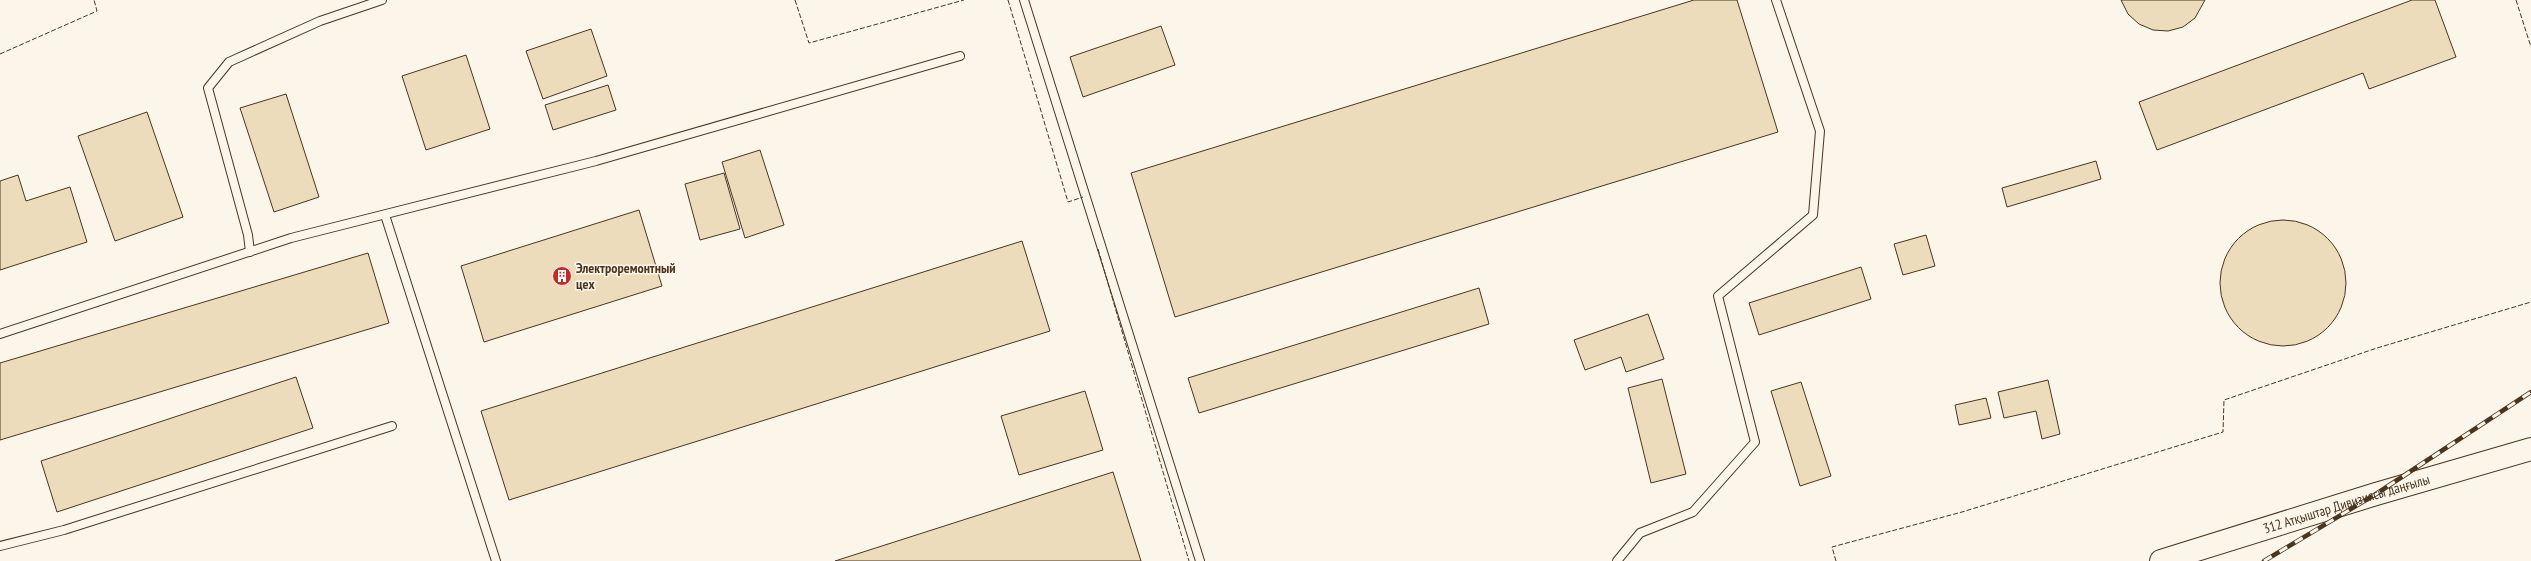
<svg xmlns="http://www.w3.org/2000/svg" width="2531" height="561" viewBox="0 0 2531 561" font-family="'PT Sans Narrow',sans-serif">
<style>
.building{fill:#ecdcbc;stroke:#4a3520}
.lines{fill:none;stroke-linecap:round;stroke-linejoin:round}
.lane-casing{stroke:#4a3520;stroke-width:10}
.highway-casing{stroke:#4a3520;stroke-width:24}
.lane{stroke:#fbf6e9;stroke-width:8}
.highway{stroke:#fbf6e9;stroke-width:22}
.rail-casing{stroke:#4a3520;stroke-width:4.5}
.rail{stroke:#fbf6e9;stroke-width:3;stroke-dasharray:9;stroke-linecap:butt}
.fence{stroke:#4a3520;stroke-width:1;stroke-dasharray:5 2;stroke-linecap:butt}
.labels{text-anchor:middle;stroke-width:3;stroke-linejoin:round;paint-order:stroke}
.poi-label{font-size:14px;font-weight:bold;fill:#4a3520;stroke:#fbf6e9;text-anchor:start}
.street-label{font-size:14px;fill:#4a3520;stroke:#fbf6e9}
</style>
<rect width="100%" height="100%" fill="#fbf6e9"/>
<!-- building -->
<g class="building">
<polygon points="1694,0 1737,0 1778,132 1175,317 1131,173"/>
<polygon points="2121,0 2205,0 2195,18 2183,27 2168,31 2153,30 2139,24 2128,14"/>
<polygon points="2412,0 2435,0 2456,57 2369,89 2363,73 2157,150 2139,102"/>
<polygon points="1161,26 1175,65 1083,97 1070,57"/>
<polygon points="591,29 607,76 543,99 526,51"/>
<polygon points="466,55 490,129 426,150 402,76"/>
<polygon points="608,85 616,110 553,130 545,105"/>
<polygon points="286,94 319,197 274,212 240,108"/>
<polygon points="147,112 183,217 115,241 78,136"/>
<polygon points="760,150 784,225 745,238 722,162"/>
<polygon points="2096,161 2101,179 2007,207 2002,188"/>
<polygon points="724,173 740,229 700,240 685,184"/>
<polygon points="18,175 26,201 70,187 87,242 0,270 0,181"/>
<polygon points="639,210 662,286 484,342 461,266"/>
<circle cx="2283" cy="283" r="63"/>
<polygon points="1926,235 1935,266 1903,275 1894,244"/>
<polygon points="1022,241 1050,331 509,500 481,411"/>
<polygon points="368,253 389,323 0,440 0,363"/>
<polygon points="1861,267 1871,299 1759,335 1749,303"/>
<polygon points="1479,288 1489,324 1199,413 1188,378"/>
<polygon points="1648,314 1664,359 1626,372 1621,357 1585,370 1574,340"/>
<polygon points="296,377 313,428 57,512 41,461"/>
<polygon points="1662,379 1686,474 1651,483 1628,388"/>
<polygon points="2048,380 2060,434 2042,439 2036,411 2004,418 1998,392"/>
<polygon points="1801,382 1831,476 1800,486 1771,391"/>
<polygon points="1085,391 1103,450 1019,475 1001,416"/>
<polygon points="1986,398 1991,418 1959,425 1955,405"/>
<polygon points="1113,472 1141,561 835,561"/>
</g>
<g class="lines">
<!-- lane casing -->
<g class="lane-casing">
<g id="lane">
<polyline points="1024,0 1200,561"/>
<polyline points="385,215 496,561"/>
<polyline points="250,252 248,235 208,88 229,62 320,21 382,0"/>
<polyline points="0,334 291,238 596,161 960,56"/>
<polyline points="0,546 64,530 392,426"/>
<polyline points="1617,561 1640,533 1693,512 1755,442 1718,296 1813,215 1820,131 1776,0"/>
</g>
</g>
<!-- highway casing -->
<g class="highway-casing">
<g id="highway">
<path id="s1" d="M 2161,561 L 2376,494 L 2531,449"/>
</g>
</g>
<!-- lane -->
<use href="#lane" class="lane"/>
<!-- highway -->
<use href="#highway" class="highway"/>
<!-- rail casing -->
<g class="rail-casing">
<polyline id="rail" points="2264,561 2376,494 2531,392"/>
</g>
<!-- rail -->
<use href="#rail" class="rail"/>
<!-- fence -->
<g class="fence">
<polyline points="795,0 809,43 964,0"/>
<polyline points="1008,0 1068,202 1083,197"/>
<polyline points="2516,0 2531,47"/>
<polyline points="0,54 97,11 94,0"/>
<polyline points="1098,249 1189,561"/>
<polyline points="1836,561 1832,547 1962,512 2223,432 2224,400 2377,348 2531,302"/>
</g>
</g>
<!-- icons -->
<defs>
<g id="building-disc" transform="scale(1)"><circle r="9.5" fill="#c62828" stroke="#fbf6e9"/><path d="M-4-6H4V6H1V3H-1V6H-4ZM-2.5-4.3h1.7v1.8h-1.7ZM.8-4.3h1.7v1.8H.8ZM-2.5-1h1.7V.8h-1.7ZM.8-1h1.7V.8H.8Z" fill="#fff"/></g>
</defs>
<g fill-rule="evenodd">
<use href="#building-disc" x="562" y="276"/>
</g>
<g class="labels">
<!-- poi labels -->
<g class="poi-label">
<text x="576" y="273">Электроремонтный<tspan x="576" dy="16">цех</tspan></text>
</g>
<!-- street labels -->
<g class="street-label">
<text dy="5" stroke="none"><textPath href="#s1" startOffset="194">312 Атқыштар Дивизиясы даңғылы</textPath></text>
</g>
</g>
</svg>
